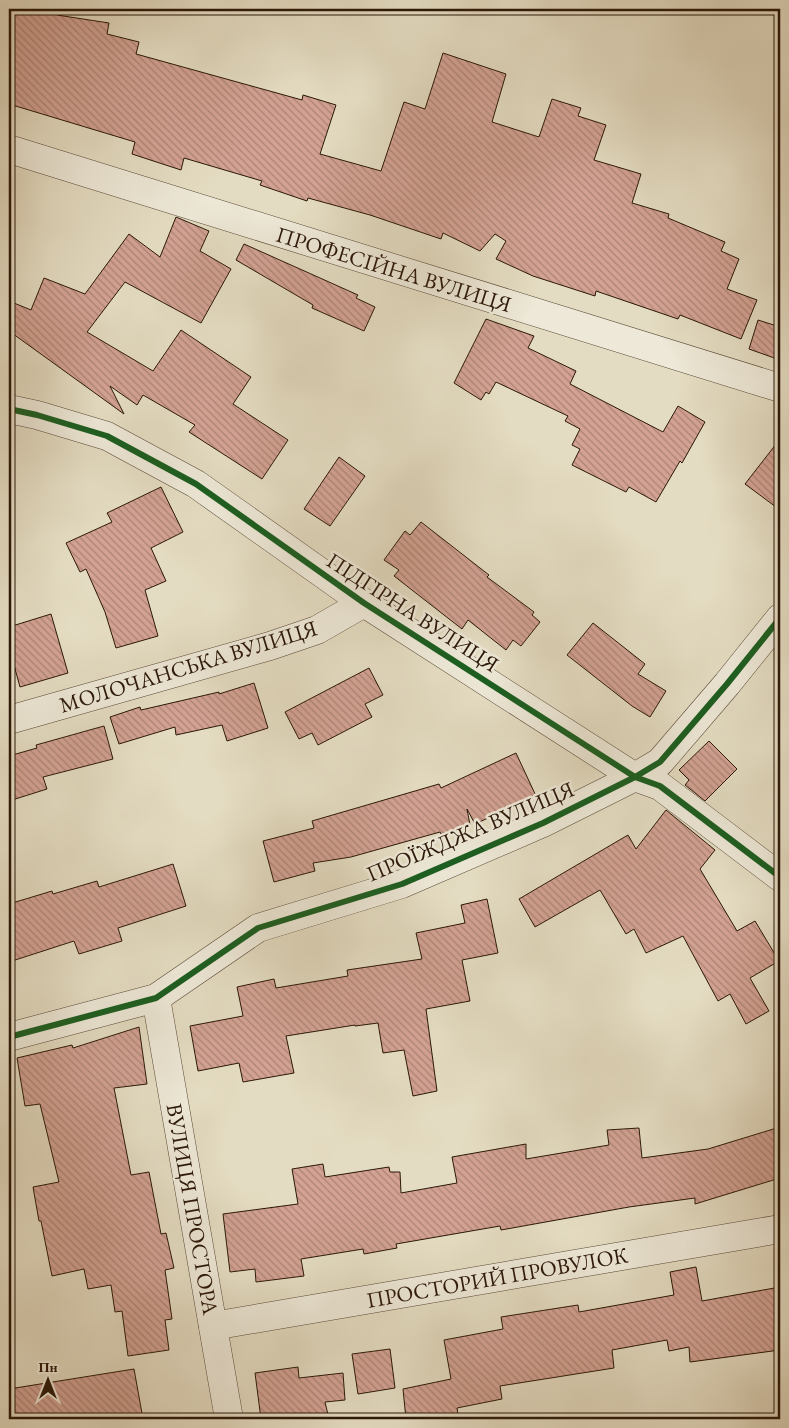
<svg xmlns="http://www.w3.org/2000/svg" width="789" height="1428" viewBox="0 0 789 1428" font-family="'EB Garamond',serif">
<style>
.building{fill:url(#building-back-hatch);stroke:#2b1708}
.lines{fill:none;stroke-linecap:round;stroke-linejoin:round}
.minor-casing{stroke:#594836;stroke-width:29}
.minor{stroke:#ede8d7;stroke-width:28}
.cycleway-casing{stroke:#ede8d7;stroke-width:9}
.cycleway{stroke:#1b5e20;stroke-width:6}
.labels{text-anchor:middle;stroke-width:5;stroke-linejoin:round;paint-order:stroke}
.street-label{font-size:22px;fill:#2b1708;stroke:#ede8d7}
</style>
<defs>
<pattern id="building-back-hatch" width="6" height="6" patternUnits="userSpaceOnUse" patternTransform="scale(1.25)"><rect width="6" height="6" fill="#d3a293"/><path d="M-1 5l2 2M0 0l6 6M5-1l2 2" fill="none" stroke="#ab8376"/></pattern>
</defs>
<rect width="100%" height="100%" fill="#e4dcc2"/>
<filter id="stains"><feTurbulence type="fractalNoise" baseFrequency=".004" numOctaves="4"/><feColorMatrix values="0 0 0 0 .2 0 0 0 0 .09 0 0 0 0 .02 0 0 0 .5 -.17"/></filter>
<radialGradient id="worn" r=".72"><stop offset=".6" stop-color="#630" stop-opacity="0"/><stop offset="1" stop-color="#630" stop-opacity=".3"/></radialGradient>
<!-- building -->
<g class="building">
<polygon points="9,9 59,9 57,15 109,23 107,34 139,42 136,54 302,100 303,95 336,105 320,154 381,171 404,102 425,109 443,53 506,74 492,122 539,137 552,99 581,108 578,116 606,125 594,160 641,174 632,203 669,214 668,218 725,242 721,251 739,259 727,289 757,300 741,339 680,315 678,319 596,291 595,296 533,276 496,259 506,241 495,234 480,251 443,233 441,239 370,215 308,198 307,201 260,185 262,181 184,158 181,170 132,154 135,142 9,104"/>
<polygon points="176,217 209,231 200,251 231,269 201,323 125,282 87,332 153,371 181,330 251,377 233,404 288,440 262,479 189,432 195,425 143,395 137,405 110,386 124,414 9,331 9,301 31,310 44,278 85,294 129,234 160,257"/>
<polygon points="244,244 358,295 356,298 375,307 364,331 312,308 313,305 236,260"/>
<polygon points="486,319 534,336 528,348 576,371 570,384 663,432 678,406 705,422 682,463 680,461 656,502 629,487 626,492 572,465 580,449 572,445 580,429 565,421 568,416 496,382 489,394 486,392 481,400 454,383"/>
<polygon points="758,320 780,327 780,360 749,349"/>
<polygon points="780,439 780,510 745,484"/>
<polygon points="339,457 365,476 330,526 304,509"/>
<polygon points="161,487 183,532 151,548 166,581 145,590 158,636 116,648 105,612 86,569 80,572 66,543 112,522 107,513"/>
<polygon points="421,522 489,575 487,577 534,612 532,615 540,622 521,646 513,640 506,650 468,620 462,629 394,576 399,570 384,560 405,531 410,535"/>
<polygon points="51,614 68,673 20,687 9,647 9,627"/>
<polygon points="593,623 645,664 638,674 666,691 650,717 632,706 567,655"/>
<polygon points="369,668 383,695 365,704 372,717 318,745 312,733 299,739 285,712"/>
<polygon points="254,683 268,728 227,741 222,725 176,735 175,727 119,744 110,717 140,707 141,710 219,692 219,694"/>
<polygon points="104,726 113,759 43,777 47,789 9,801 9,756 37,748 36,745"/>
<polygon points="709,741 737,769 705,801 685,785 689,780 679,770"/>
<polygon points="516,753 536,796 475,824 467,809 470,825 441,834 440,832 351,857 313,863 315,871 274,882 263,841 314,828 312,821 439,784 441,788"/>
<polygon points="666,810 715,850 700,869 737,931 755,921 779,961 750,978 769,1011 746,1024 730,994 718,1001 683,936 646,953 634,929 626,934 600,890 535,927 519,899 628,835 636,849"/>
<polygon points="173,864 186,906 118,928 122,941 79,954 74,941 9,962 9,904 52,891 53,894 97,881 99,887"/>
<polygon points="487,899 498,953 462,960 470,1001 426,1009 437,1091 413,1096 404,1050 383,1053 378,1023 355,1026 355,1025 286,1036 294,1073 243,1082 239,1063 198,1071 190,1026 243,1016 237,987 274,979 276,988 348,976 347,970 422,959 416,933 465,923 461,905"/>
<polygon points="139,1027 147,1084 114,1088 131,1175 149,1172 161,1234 166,1233 174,1268 165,1270 172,1319 165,1320 169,1350 128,1356 122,1311 115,1312 111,1285 88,1289 84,1269 52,1276 41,1221 39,1221 33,1187 59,1182 40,1104 25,1106 17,1058 72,1045 73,1048"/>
<polygon points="780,1127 780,1178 695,1204 695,1198 629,1207 501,1230 500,1226 396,1244 397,1248 364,1254 363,1249 301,1259 304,1276 256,1282 255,1269 230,1272 223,1214 298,1204 292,1169 323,1164 325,1177 389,1167 390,1172 400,1172 401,1193 457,1183 452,1157 526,1144 526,1159 609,1145 607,1130 639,1128 642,1158 708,1149"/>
<polygon points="696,1267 702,1301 780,1287 780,1350 690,1362 689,1347 669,1351 667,1340 612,1350 614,1368 500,1386 502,1399 457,1408 458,1415 437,1419 406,1419 403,1389 451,1379 444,1340 503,1329 501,1317 578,1305 579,1312 674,1295 670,1272"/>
<polygon points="390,1349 395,1388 358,1394 352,1354"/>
<polygon points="298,1367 299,1378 343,1373 345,1400 325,1402 329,1419 261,1419 255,1373"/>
<polygon points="134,1369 143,1419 9,1419 9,1389"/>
</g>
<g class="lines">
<!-- minor casing -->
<g class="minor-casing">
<g id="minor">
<polyline points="9,149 780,388"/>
<polyline points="9,409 37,415 107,436 196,484 364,603 635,777 660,786 780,877"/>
<polyline points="9,720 270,646 317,630 364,603"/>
<polyline points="156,998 229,1419"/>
<polyline points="9,1037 156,998 258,928 402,884 543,823 635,777 660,762 727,684 780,618"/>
<polyline points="213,1326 780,1229"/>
</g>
</g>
<!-- minor -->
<use href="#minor" class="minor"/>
<!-- cycleway casing -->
<g class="cycleway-casing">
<g id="cycleway">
<polyline points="9,409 37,415 107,436 196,484 364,603 635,777 660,786 780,877"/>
<polyline points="9,1037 156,998 258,928 402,884 543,823 635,777 660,762 727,684 780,618"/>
</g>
</g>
<!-- cycleway -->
<use href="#cycleway" class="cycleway"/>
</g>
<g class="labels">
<!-- street labels -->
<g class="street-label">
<text transform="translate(394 269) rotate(17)" y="8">ПРОФЕСІЙНА ВУЛИЦЯ</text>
<text transform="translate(413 612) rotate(33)" y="8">ПІДГІРНА ВУЛИЦЯ</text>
<text transform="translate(188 666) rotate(-17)" y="8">МОЛОЧАНСЬКА ВУЛИЦЯ</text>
<text transform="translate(470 831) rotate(-23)" y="8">ПРОЇЖДЖА ВУЛИЦЯ</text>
<text transform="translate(193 1209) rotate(80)" y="8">ВУЛИЦЯ ПРОСТОРА</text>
<text transform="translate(497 1277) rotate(-10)" y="8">ПРОСТОРИЙ ПРОВУЛОК</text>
</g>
</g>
<!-- margin -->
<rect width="789" height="1428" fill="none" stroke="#e4dcc2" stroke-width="30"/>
<rect x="10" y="10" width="769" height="1408" fill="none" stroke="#2b1708" stroke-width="2.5"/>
<rect x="15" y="15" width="759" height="1398" fill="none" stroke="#2b1708"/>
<!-- north arrow -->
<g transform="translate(48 1380)" stroke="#ede8d7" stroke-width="4" paint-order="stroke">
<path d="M0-4L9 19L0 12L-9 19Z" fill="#2b1708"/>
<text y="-8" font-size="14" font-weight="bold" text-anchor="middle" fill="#2b1708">Пн</text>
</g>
<rect width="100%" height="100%" filter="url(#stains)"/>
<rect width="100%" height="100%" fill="url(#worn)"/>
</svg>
